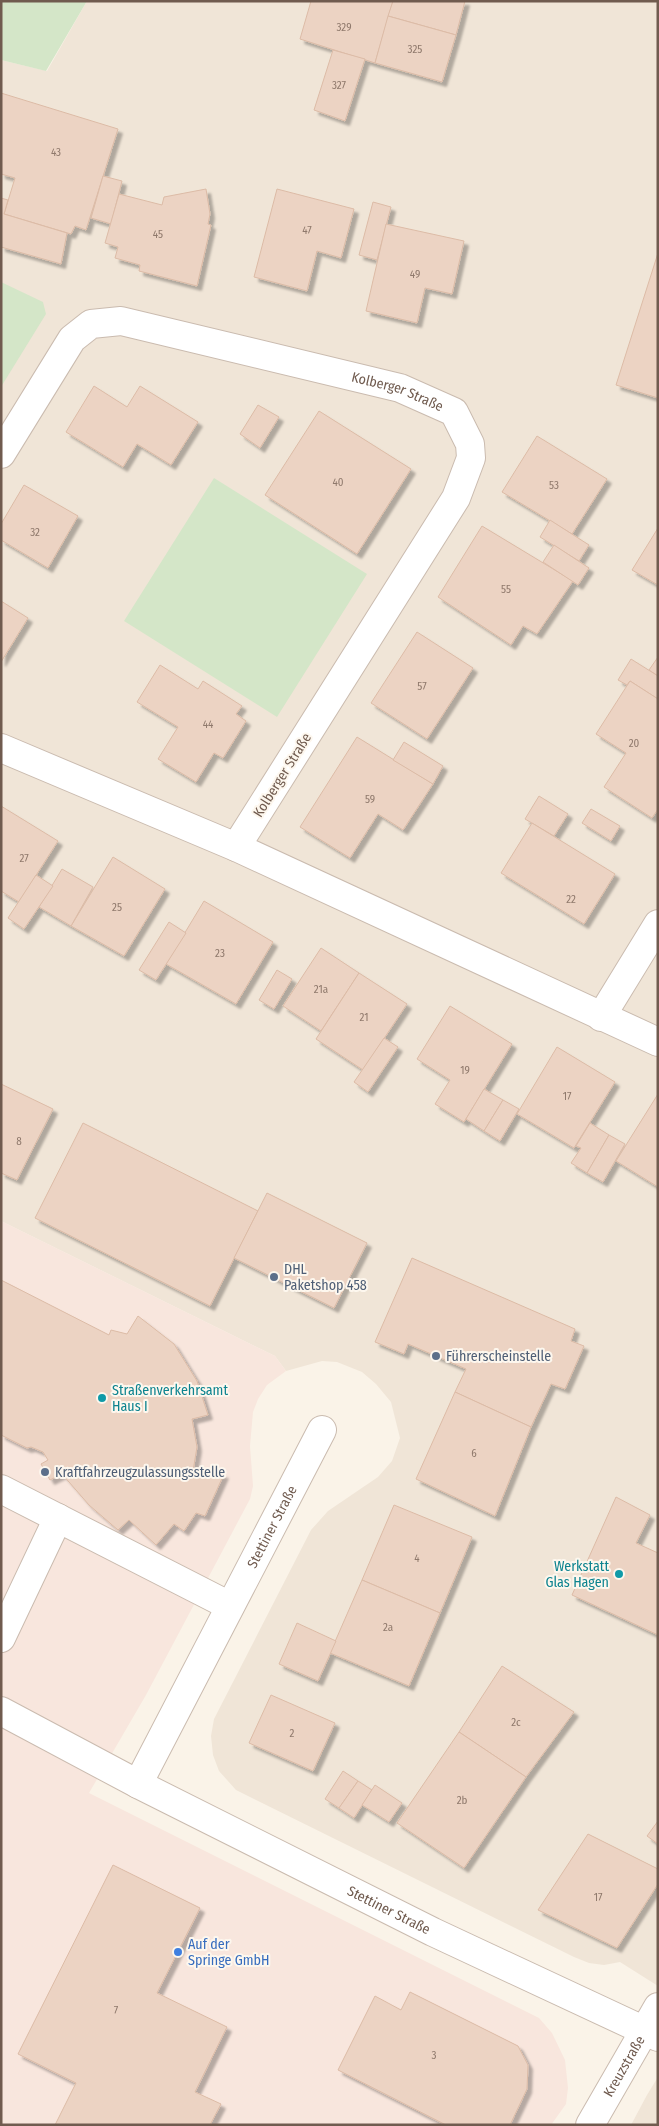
<svg xmlns="http://www.w3.org/2000/svg" width="659" height="2126" viewBox="0 0 659 2126" font-family="'Fira Sans Condensed',sans-serif">
<style>
.residential{fill:#f0e5d7}
.commercial{fill:#f8e6dd}
.green{fill:#d4e6c8}
.building{fill:#ecd3c3;stroke:#dcbba6;filter:url(#shadow)}
.lines{fill:none;stroke-linecap:round;stroke-linejoin:round}
.minor-casing{stroke:#cabbaf;stroke-width:30}
.minor{stroke:#fff;stroke-width:28}
.service-dot{fill:#5c6f8a;stroke:#fdf7ee;stroke-width:2}
.culture-dot{fill:#0f9aa8;stroke:#fdf7ee;stroke-width:2}
.shop-dot{fill:#3f7fe0;stroke:#fdf7ee;stroke-width:2}
.labels{text-anchor:middle;stroke-width:4;stroke-linejoin:round;paint-order:stroke}
.number-label{font-size:11px;fill:#8f796c}
.street-label{font-size:14px;fill:#705b4f;stroke:#fdf7ee}
.service-label{font-size:14px;fill:#4e5e75;stroke:#fdf7ee;text-anchor:start}
.culture-label{font-size:14px;fill:#0d838f;stroke:#fdf7ee;text-anchor:start}
.shop-label{font-size:14px;fill:#366cbe;stroke:#fdf7ee;text-anchor:start}
</style>
<defs>
<filter id="shadow"><feDropShadow dx="4.5" dy="4.5" stdDeviation="1" flood-color="#0004"/></filter>
</defs>
<rect width="100%" height="100%" fill="#faf3e8"/>
<!-- residential -->
<g class="residential">
<polygon points="87,1 658,1 658,1986 620,1962 604,1965 589,1963 574,1957 236,1790 219,1771 213,1755 211,1736 214,1719 311,1530 328,1511 378,1477 392,1461 400,1438 391,1402 376,1384 362,1372 337,1362 322,1361 286,1371 275,1356 1,1221 1,60 47,71"/>
<polygon points="658,2077 658,2125 631,2125 647,2095"/>
</g>
<!-- commercial -->
<polygon class="commercial" points="1,1221 275,1356 286,1371 267,1385 258,1399 253,1412 250,1446 253,1486 250,1499 146,1695 89,1793 539,2018 552,2033 565,2060 568,2088 566,2104 551,2125 1,2125"/>
<!-- green -->
<g class="green">
<polygon points="1,1 87,1 46,71 1,60"/>
<polygon points="1,282 43,302 46,314 1,387"/>
<polygon points="214,478 367,574 277,717 124,621"/>
</g>
<!-- building -->
<g class="building">
<polygon points="311,1 393,1 375,63 300,39"/>
<polygon points="393,1 465,1 456,35 388,16"/>
<polygon points="388,16 456,35 442,82 375,63"/>
<polygon points="333,50 365,59 345,121 314,110"/>
<polygon points="1,93 118,129 86,230 75,226 71,234 4,214 15,178 1,174"/>
<polygon points="103,176 122,181 111,224 91,218"/>
<polygon points="206,189 210,214 208,224 211,225 197,286 139,271 140,265 115,258 118,247 105,243 119,194 162,205 164,197"/>
<polygon points="277,189 354,209 341,258 317,251 307,291 254,277"/>
<polygon points="1,198 8,200 4,214 67,233 61,264 1,247"/>
<polygon points="373,202 391,207 377,260 359,255"/>
<polygon points="386,224 464,241 452,294 425,288 417,323 366,311"/>
<polygon points="658,253 658,398 616,385"/>
<polygon points="94,386 127,407 140,386 198,422 171,465 137,444 123,467 66,432"/>
<polygon points="258,405 279,417 260,448 240,434"/>
<polygon points="319,411 411,469 357,554 265,495"/>
<polygon points="537,436 607,479 572,534 502,492"/>
<polygon points="24,485 78,516 48,568 1,540 1,524"/>
<polygon points="550,520 589,545 579,561 540,537"/>
<polygon points="482,526 573,581 537,634 523,626 511,645 438,597"/>
<polygon points="658,528 658,585 632,570"/>
<polygon points="554,545 589,568 578,585 543,562"/>
<polygon points="1,601 28,618 1,662"/>
<polygon points="417,632 473,668 427,739 371,703"/>
<polygon points="658,657 658,676 649,670"/>
<polygon points="631,659 658,676 658,699 630,681 627,685 618,680"/>
<polygon points="160,665 198,689 203,681 242,706 236,714 246,721 223,758 214,753 196,782 158,759 178,727 137,702"/>
<polygon points="630,681 658,699 658,809 652,818 604,787 626,753 596,734"/>
<polygon points="357,737 433,784 403,830 378,814 350,858 300,827"/>
<polygon points="404,742 443,766 433,784 393,760"/>
<polygon points="539,796 568,814 554,836 525,819"/>
<polygon points="1,806 58,841 19,902 1,891"/>
<polygon points="591,809 620,826 611,841 582,823"/>
<polygon points="532,823 615,874 584,924 501,873"/>
<polygon points="113,857 165,889 124,956 71,926"/>
<polygon points="62,869 93,887 71,926 39,907"/>
<polygon points="36,875 53,886 24,929 8,918"/>
<polygon points="204,901 273,942 236,1004 166,964"/>
<polygon points="169,922 186,933 156,980 139,970"/>
<polygon points="321,948 359,973 321,1031 283,1006"/>
<polygon points="277,970 292,979 274,1009 259,1000"/>
<polygon points="359,973 407,1004 363,1070 316,1039"/>
<polygon points="450,1006 512,1044 464,1122 435,1104 450,1080 417,1059"/>
<polygon points="384,1038 398,1047 368,1092 354,1082"/>
<polygon points="557,1047 615,1082 574,1148 517,1114"/>
<polygon points="1,1084 53,1109 17,1180 1,1173"/>
<polygon points="484,1089 503,1100 484,1131 466,1119"/>
<polygon points="658,1094 658,1187 616,1161"/>
<polygon points="503,1100 519,1109 500,1141 484,1131"/>
<polygon points="83,1123 258,1211 210,1306 35,1218"/>
<polygon points="590,1123 609,1135 587,1173 571,1163 581,1148 576,1146"/>
<polygon points="609,1135 625,1144 603,1182 587,1173"/>
<polygon points="267,1193 367,1243 334,1308 234,1258"/>
<polygon points="412,1258 575,1329 571,1341 584,1346 565,1389 551,1384 531,1427 455,1392 466,1369 408,1344 404,1354 375,1342"/>
<polygon points="1,1280 109,1335 111,1330 127,1334 138,1316 174,1344 197,1381 208,1415 192,1419 197,1447 193,1471 224,1474 205,1516 196,1513 184,1531 174,1524 156,1545 129,1520 118,1530 89,1505 62,1474 50,1480 41,1464 48,1460 43,1452 31,1447 27,1448 1,1435"/>
<polygon points="455,1392 531,1427 495,1516 416,1479"/>
<polygon points="616,1497 650,1515 636,1543 658,1553 658,1635 572,1595"/>
<polygon points="394,1505 472,1537 440,1613 362,1580"/>
<polygon points="362,1580 440,1613 409,1686 330,1653"/>
<polygon points="297,1623 336,1641 318,1681 279,1664"/>
<polygon points="502,1666 574,1712 526,1777 459,1732"/>
<polygon points="271,1695 335,1723 313,1771 249,1743"/>
<polygon points="459,1732 526,1777 464,1868 397,1823"/>
<polygon points="343,1771 358,1781 339,1808 325,1799"/>
<polygon points="358,1781 372,1790 354,1818 339,1808"/>
<polygon points="375,1785 402,1803 389,1822 362,1805"/>
<polygon points="658,1821 658,1844 647,1836"/>
<polygon points="588,1834 658,1869 658,1884 617,1948 538,1910"/>
<polygon points="113,1865 200,1908 157,1993 227,2027 195,2092 221,2104 210,2125 55,2125 76,2083 18,2054"/>
<polygon points="410,1992 518,2046 528,2065 527,2089 510,2125 446,2125 338,2070 375,1996 401,2010"/>
</g>
<g class="lines">
<!-- minor casing -->
<g class="minor-casing">
<g id="minor">
<path id="s1" d="M 1,454 L 72,339 L 91,324 L 121,321 L 400,388 L 454,412 L 470,444 L 471,458 L 456,498 L 236,847"/>
<polyline points="1,748 236,847 658,1042"/>
<polyline points="601,1017 658,924"/>
<polyline points="1,1489 230,1606"/>
<polyline points="1,1638 58,1518"/>
<path id="s2" d="M 1,1711 L 138,1784 L 433,1932 L 658,2037"/>
<path id="s3" d="M 138,1784 L 322,1430"/>
<path id="s4" d="M 590,2125 L 658,2007"/>
</g>
</g>
<!-- minor -->
<use href="#minor" class="minor"/>
</g>
<!-- markers -->
<g class="service-dot">
<circle cx="274" cy="1277" r="5"/>
<circle cx="436" cy="1356" r="5"/>
<circle cx="45" cy="1472" r="5"/>
</g>
<g class="culture-dot">
<circle cx="102" cy="1398" r="5"/>
<circle cx="619" cy="1574" r="5"/>
</g>
<circle class="shop-dot" cx="178" cy="1952" r="5"/>
<g class="labels">
<!-- number labels -->
<g class="number-label">
<text x="344" y="31">329</text>
<text x="415" y="53">325</text>
<text x="339" y="89">327</text>
<text x="56" y="156">43</text>
<text x="307" y="234">47</text>
<text x="158" y="238">45</text>
<text x="415" y="278">49</text>
<text x="338" y="486">40</text>
<text x="554" y="489">53</text>
<text x="35" y="536">32</text>
<text x="506" y="593">55</text>
<text x="422" y="690">57</text>
<text x="208" y="728">44</text>
<text x="634" y="747">20</text>
<text x="370" y="803">59</text>
<text x="24" y="862">27</text>
<text x="571" y="903">22</text>
<text x="117" y="911">25</text>
<text x="220" y="957">23</text>
<text x="321" y="993">21a</text>
<text x="364" y="1021">21</text>
<text x="465" y="1074">19</text>
<text x="567" y="1100">17</text>
<text x="19" y="1145">8</text>
<text x="474" y="1457">6</text>
<text x="417" y="1562">4</text>
<text x="388" y="1631">2a</text>
<text x="516" y="1726">2c</text>
<text x="292" y="1737">2</text>
<text x="462" y="1804">2b</text>
<text x="598" y="1901">17</text>
<text x="116" y="2014">7</text>
<text x="434" y="2059">3</text>
</g>
<!-- street labels -->
<g class="street-label">
<text dy="5" stroke="none"><textPath href="#s1" startOffset="475">Kolberger Straße</textPath></text>
<text transform="translate(282 775) rotate(-58)" y="5">Kolberger Straße</text>
<text dy="5" stroke="none"><textPath href="#s3" startOffset="290">Stettiner Straße</textPath></text>
<text dy="5" stroke="none"><textPath href="#s2" startOffset="436">Stettiner Straße</textPath></text>
<text dy="5" stroke="none"><textPath href="#s4" startOffset="68">Kreuzstraße</textPath></text>
</g>
<!-- service labels -->
<g class="service-label">
<text x="284" y="1274">DHL<tspan x="284" dy="16">Paketshop 458</tspan></text>
<text x="446" y="1361">Führerscheinstelle</text>
<text x="55" y="1477">Kraftfahrzeugzulassungsstelle</text>
</g>
<!-- culture labels -->
<g class="culture-label">
<text x="112" y="1395">Straßenverkehrsamt<tspan x="112" dy="16">Haus I</tspan></text>
<text x="609" y="1571" text-anchor="end">Werkstatt<tspan x="609" dy="16">Glas Hagen</tspan></text>
</g>
<!-- shop labels -->
<g class="shop-label">
<text x="188" y="1949">Auf der<tspan x="188" dy="16">Springe GmbH</tspan></text>
</g>
</g>
<!-- border -->
<rect width="659" height="2126" fill="none" stroke="#705b4f" stroke-width="5"/>
</svg>
